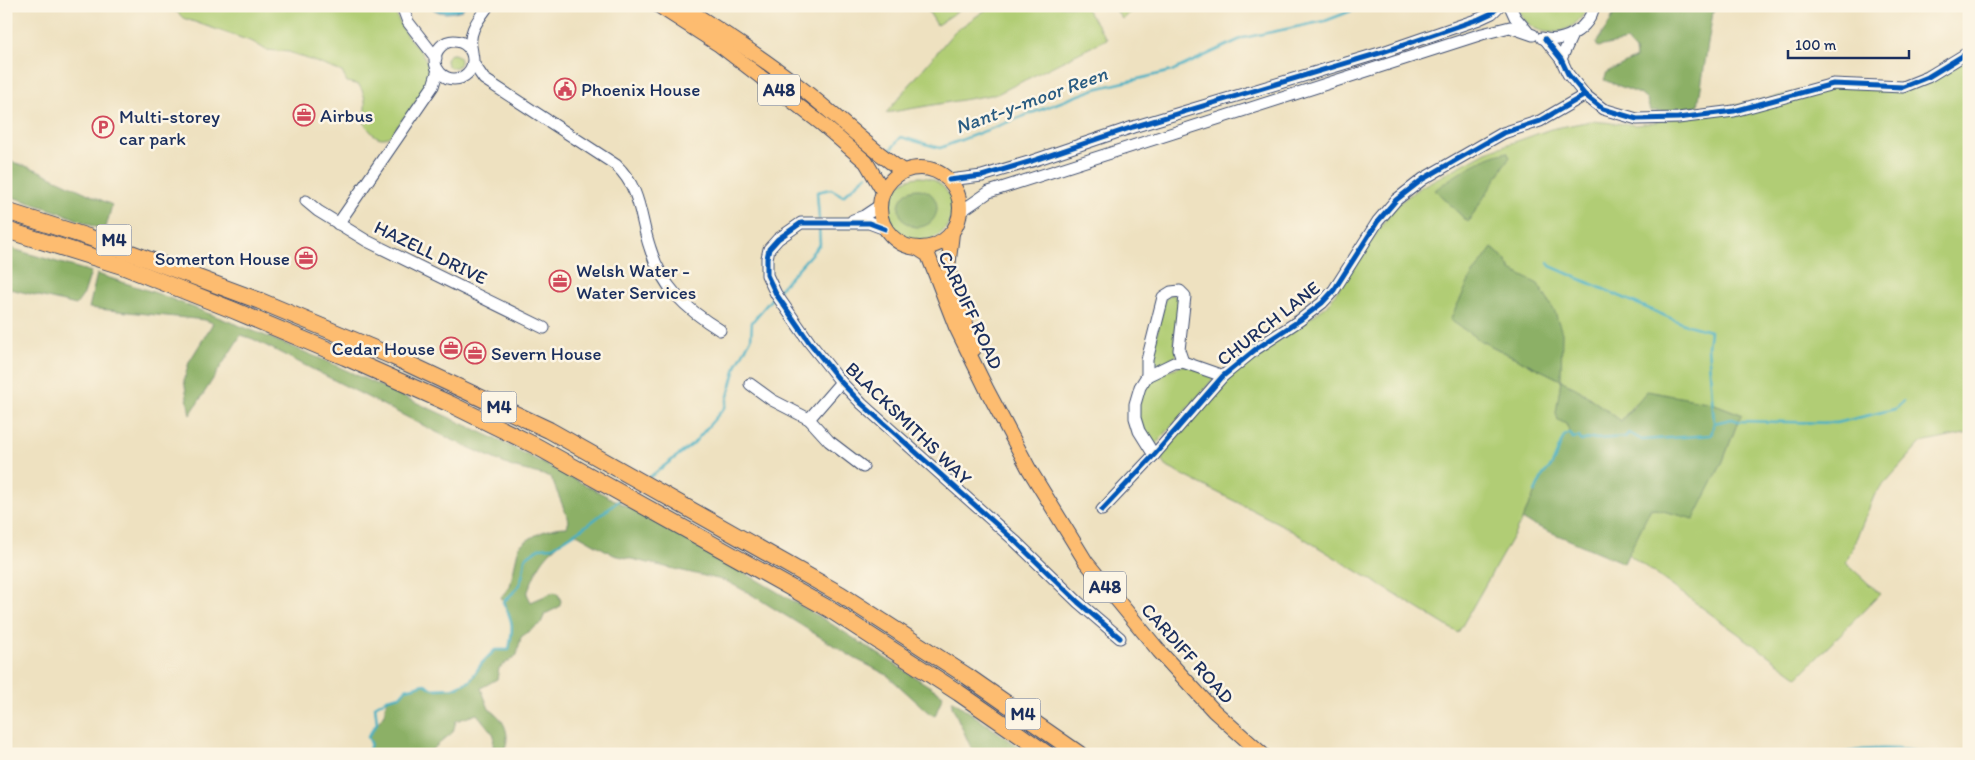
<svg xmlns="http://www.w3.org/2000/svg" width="1975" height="760" viewBox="0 0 1975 760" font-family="Itim,sans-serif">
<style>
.green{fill:#b1cd74;stroke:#667e69;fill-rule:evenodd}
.forest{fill:#8cb066;stroke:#547062}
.water{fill:#46b0c4;stroke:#307091}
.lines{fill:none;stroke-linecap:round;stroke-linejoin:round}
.stream{stroke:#46b0c4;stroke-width:2.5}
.minor-casing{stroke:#3b4a6d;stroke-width:13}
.major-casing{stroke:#3b4a6d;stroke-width:16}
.highway-casing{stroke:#3b4a6d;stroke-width:18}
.minor{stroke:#fff;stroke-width:11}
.major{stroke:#fdbc70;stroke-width:14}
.highway{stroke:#fdbc70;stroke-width:16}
.cycleway-casing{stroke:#fcf5e5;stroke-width:8}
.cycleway{stroke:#0057b8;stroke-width:5}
.labels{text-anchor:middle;stroke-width:5;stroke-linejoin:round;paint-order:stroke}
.shield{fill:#fcf5e5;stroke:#5e6a86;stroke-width:1}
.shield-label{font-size:18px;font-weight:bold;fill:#1b2f5e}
.poi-label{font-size:19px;fill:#1b2f5e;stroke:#fcf5e5;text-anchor:start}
.street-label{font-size:19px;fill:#1b2f5e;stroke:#fcf5e5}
.water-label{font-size:20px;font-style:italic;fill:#2a5c82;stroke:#fcf5e5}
</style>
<rect width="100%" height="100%" fill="#fcf5e5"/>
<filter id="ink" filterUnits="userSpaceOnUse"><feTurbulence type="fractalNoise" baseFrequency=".02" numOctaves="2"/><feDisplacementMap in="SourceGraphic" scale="10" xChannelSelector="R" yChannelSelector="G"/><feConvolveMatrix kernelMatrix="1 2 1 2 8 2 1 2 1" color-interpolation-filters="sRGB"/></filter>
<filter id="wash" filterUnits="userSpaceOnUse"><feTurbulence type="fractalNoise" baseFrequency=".0096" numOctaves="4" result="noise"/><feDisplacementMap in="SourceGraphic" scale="20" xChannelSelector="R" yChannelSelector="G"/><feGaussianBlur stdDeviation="1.12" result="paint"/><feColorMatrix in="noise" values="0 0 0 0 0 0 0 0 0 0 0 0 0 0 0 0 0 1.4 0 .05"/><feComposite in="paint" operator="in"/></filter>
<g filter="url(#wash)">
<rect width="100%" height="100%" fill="#eee1c0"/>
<!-- green -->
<g class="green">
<path d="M 162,6 L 394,6 C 398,25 408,38 421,52 C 427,59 430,72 428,81 C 426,90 398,125 391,135 C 378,144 369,131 363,120 C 366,107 367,97 359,85 L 347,82 L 342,72 L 289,52 L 266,50 L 253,42 L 183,18 L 177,12 Z"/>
<polygon points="925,6 966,6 937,25"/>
<polygon points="991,6 1084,6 1107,39 997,94 886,113 954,32"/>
<polygon points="1113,6 1140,6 1122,19"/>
<path d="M 1517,6 L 1588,6 C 1574,40 1529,42 1517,6 Z"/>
<path d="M 1969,52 L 1969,433 L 1921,443 L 1875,494 L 1846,563 L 1880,594 L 1798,677 L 1628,554 L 1651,508 L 1694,518 L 1723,461 L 1738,421 L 1743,415 L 1712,403 L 1634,404 L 1621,421 L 1579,390 L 1566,424 L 1570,433 L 1559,447 L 1552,465 L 1543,475 L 1522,520 L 1458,633 L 1282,525 L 1165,466 L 1162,460 L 1162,454 L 1234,372 L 1327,306 L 1394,207 L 1419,188 L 1486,152 L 1551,129 L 1591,121 L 1637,125 L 1678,118 L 1833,84 L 1903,87 ZM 1451,178 L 1483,197 L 1468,222 L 1436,191 ZM 1492,248 L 1505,259 L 1511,270 L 1561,380 L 1481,341 L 1451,320 Z"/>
<circle cx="453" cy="61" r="7"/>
<circle cx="920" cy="209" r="32"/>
<polygon points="1170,294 1181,298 1174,336 1176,357 1153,366 1150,364 1165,299"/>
<polygon points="1185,365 1216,376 1155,445 1152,446 1138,421 1141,390 1156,374"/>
</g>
<!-- forest -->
<g class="forest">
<polygon points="1617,6 1714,6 1698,106 1678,111 1650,111 1647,100 1640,94 1604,80 1607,72 1636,58 1635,50 1627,41 1598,47 1596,43 1610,22"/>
<path d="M 1507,152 L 1510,157 L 1468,222 L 1435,190 C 1456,174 1481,158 1507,152 Z"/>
<polygon points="6,160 35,169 112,205 105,231 62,213 6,195"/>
<circle cx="918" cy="208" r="19"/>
<polygon points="6,247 91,272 84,294 76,305 6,288"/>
<polygon points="1492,248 1505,259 1511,270 1538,284 1555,312 1562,333 1561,380 1579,390 1621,421 1647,391 1712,403 1743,415 1738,421 1723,461 1694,519 1651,508 1624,563 1522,520 1543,475 1552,465 1564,436 1570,433 1566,424 1558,420 1556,413 1561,380 1481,341 1450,320 1471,277"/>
<path d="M 97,274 L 156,293 L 261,334 L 326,361 L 496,439 L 667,527 L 825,620 L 943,695 L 935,716 L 929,713 L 887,675 L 854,658 L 749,593 L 726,581 L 614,555 L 575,533 C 545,552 539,562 527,594 L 531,602 L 554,592 L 558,594 L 561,601 L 559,607 L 545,614 L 541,623 L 521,637 L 517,655 L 499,668 L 497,679 L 481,688 L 489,709 C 503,717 511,733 505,748 L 500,751 L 493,747 L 494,735 L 477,714 L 456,721 L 453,732 L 427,754 L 368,754 L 371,743 L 368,737 L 384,714 L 387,699 L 400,696 L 406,689 L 425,684 L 434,689 L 454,688 L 470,681 L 482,663 L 495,650 L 509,650 C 514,624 513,620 501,597 L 510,586 L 519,546 C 534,535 548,527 567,527 L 569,521 L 551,477 L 512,467 L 450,439 L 253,339 L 241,335 L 190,415 L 184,380 L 189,362 L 213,323 L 205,320 L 89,308 Z"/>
<polygon points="952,700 1029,754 974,754 952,706"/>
</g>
<!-- water -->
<path class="water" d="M 430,6 L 465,6 L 462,10 C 451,13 439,16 430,6 Z"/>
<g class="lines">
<!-- stream -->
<g class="stream">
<polyline points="888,153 901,137 940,148 1095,89 1172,71 1243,38 1325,21 1364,6"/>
<polyline points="819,219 817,192 831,189 843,196 867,175"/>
<polyline points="1548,262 1550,266 1684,324 1710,331 1708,347 1714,422"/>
<polyline points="778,291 820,244 819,227"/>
<polyline points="647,479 693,444 725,407 737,364 751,339 752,322 773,297"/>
<polyline points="1535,492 1543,475 1552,465 1564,436 1570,433 1573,438 1579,437 1581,441 1592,438 1596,439 1625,437 1629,433 1642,440 1711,435 1714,423 1732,419 1738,421 1836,423 1895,409 1904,401"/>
<path d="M 369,750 L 371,743 L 368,737 L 377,723 L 375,706 L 387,699 L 400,696 L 406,689 L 425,684 L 433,689 L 454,688 L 470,681 L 482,663 L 495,650 L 509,650 C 513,628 514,622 503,602 C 521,587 523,581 525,558 L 539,548 L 553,547 L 589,524 L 621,499"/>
<path d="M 1839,754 C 1867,747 1903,747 1930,754"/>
</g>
</g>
</g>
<g filter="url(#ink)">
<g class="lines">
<!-- minor casing -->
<g class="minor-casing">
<g id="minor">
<polyline points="402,6 408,22 436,58"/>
<polyline points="1510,6 1515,17 1527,31"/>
<path d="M 1542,38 C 1564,44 1589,29 1594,6"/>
<polyline points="1545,39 1561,59 1568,74 1585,95 1603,109 1637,119 1678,118 1734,111 1833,84 1903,87 1928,77 1969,52"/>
<circle cx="454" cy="60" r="19"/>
<path d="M 472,52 C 467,33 477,21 488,6"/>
<polyline points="1561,59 1572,35"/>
<path d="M 473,63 L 484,79 L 616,165 C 642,190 639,216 650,248 C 662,287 686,309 720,330"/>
<polyline points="949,180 982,176 1032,161 1133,127 1383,52 1479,19 1492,13 1499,6"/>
<polyline points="306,201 318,211 367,241 544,328"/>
<polyline points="960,212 989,192 1482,34 1510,27 1533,35"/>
<polyline points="853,220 864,216 879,206"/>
<polyline points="338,224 433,86 438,70"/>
<polyline points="885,229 869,223 801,223 778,239 769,249 767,258 767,275 776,294 810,343 841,382 862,404 1015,541 1078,602 1120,638"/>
<polyline points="1147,376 1147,360 1163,297 1171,292 1180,291 1185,296 1179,350 1183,362"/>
<polyline points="750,384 772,400 809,419 829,441 863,467"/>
<polyline points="809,419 841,382"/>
<polyline points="1154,455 1139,431 1135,418 1135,404 1140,387 1147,376 1174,363 1183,362 1223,376"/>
<polyline points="1102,510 1154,455 1223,376 1256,349 1300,320 1322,303 1334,290 1378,221 1396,200 1423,179 1503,133 1540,121 1585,95"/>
</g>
</g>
<!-- major casing -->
<g class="major-casing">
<g id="major">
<polyline points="659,6 718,44 822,124 866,162 883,191"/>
<path d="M 682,6 C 721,31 760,56 796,84 C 833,112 865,145 903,171"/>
<circle cx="920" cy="208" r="40"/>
<polyline points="952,233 948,268 974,349"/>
<polyline points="917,248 928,255 956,327 987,390 1029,469 1086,562 1159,651 1214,711 1262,754"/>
</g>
</g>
<!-- highway casing -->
<g class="highway-casing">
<g id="highway">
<polyline points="6,211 88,237 260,301 394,357 549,430 840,594 967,676 1079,754"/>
<polyline points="6,230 122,266 233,310 345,357 448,403 536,446 829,609 959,693 1047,754"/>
</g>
</g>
<!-- minor -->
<use href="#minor" class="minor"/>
<!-- major -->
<use href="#major" class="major"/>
<!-- highway -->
<use href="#highway" class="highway"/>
<!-- cycleway casing -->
<g class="cycleway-casing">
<g id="cycleway">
<polyline points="1545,39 1561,59 1568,74 1585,95 1603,109 1637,119 1678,118 1734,111 1833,84 1903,87 1928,77 1969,52"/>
<polyline points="949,180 982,176 1032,161 1133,127 1383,52 1479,19 1492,13 1499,6"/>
<polyline points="885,229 869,223 801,223 778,239 769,249 767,258 767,275 776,294 810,343 841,382 862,404 1015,541 1078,602 1120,638"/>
<polyline points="1102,510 1154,455 1223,376 1256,349 1300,320 1322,303 1334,290 1378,221 1396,200 1423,179 1503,133 1540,121 1585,95"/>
</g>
</g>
<!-- cycleway -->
<use href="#cycleway" class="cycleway"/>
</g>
</g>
<!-- icons -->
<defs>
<g id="civic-ring" transform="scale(1.125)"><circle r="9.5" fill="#fcf5e5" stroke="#d1495b" stroke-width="1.5"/><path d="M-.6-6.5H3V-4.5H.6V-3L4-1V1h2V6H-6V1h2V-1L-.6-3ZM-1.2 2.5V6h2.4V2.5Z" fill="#d1495b"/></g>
<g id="office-ring" transform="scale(1.125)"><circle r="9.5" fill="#fcf5e5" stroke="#d1495b" stroke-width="1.5"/><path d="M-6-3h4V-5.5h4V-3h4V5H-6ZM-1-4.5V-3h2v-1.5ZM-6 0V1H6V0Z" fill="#d1495b"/></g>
<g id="parking-ring" transform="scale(1.125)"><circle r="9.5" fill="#fcf5e5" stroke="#d1495b" stroke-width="1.5"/><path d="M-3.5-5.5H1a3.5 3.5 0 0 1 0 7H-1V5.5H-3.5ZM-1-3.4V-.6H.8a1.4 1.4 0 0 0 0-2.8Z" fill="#d1495b"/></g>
</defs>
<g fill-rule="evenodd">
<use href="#civic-ring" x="565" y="89"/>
<use href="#office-ring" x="304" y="115"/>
<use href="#parking-ring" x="103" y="127"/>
<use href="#office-ring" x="306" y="258"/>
<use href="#office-ring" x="560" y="281"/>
<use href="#office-ring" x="451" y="348"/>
<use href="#office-ring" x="475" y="353"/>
</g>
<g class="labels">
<!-- shield labels -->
<g class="shield">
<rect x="758" y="74.5" width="42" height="31" rx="4"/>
<rect x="96.5" y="224.5" width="35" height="31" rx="4"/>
<rect x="481.5" y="391.5" width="35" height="31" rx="4"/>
<rect x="1084" y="571.5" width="42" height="31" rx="4"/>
<rect x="1005.5" y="698.5" width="35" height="31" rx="4"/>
</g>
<g class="shield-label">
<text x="779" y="96">A48</text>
<text x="114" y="246">M4</text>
<text x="499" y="413">M4</text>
<text x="1105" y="593">A48</text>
<text x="1023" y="720">M4</text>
</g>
<!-- poi labels -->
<g class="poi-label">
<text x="581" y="96">Phoenix House</text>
<text x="320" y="122">Airbus</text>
<text x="119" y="123">Multi-storey<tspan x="119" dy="22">car park</tspan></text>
<text x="290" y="265" text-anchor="end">Somerton House</text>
<text x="576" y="277">Welsh Water -<tspan x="576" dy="22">Water Services</tspan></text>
<text x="435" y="355" text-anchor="end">Cedar House</text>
<text x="491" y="360">Severn House</text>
</g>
<!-- street labels -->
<g class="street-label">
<text transform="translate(431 252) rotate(26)" y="7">HAZELL DRIVE</text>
<text transform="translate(971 310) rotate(65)" y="7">CARDIFF ROAD</text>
<text transform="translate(1268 323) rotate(-38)" y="7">CHURCH LANE</text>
<text transform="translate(909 423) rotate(44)" y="7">BLACKSMITHS WAY</text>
<text transform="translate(1188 653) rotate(48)" y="7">CARDIFF ROAD</text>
</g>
<!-- water labels -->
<g class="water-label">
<text transform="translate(1031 100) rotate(-20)" y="7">Nant-y-moor Reen</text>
</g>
</g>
<!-- margin -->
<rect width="1975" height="760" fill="none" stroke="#fcf5e5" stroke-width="25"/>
<!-- scale -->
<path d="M1788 50v8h121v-8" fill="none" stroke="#1b2f5e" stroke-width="2.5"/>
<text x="1795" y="50" font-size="15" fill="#1b2f5e" stroke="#fcf5e5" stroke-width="4" paint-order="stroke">100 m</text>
</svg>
